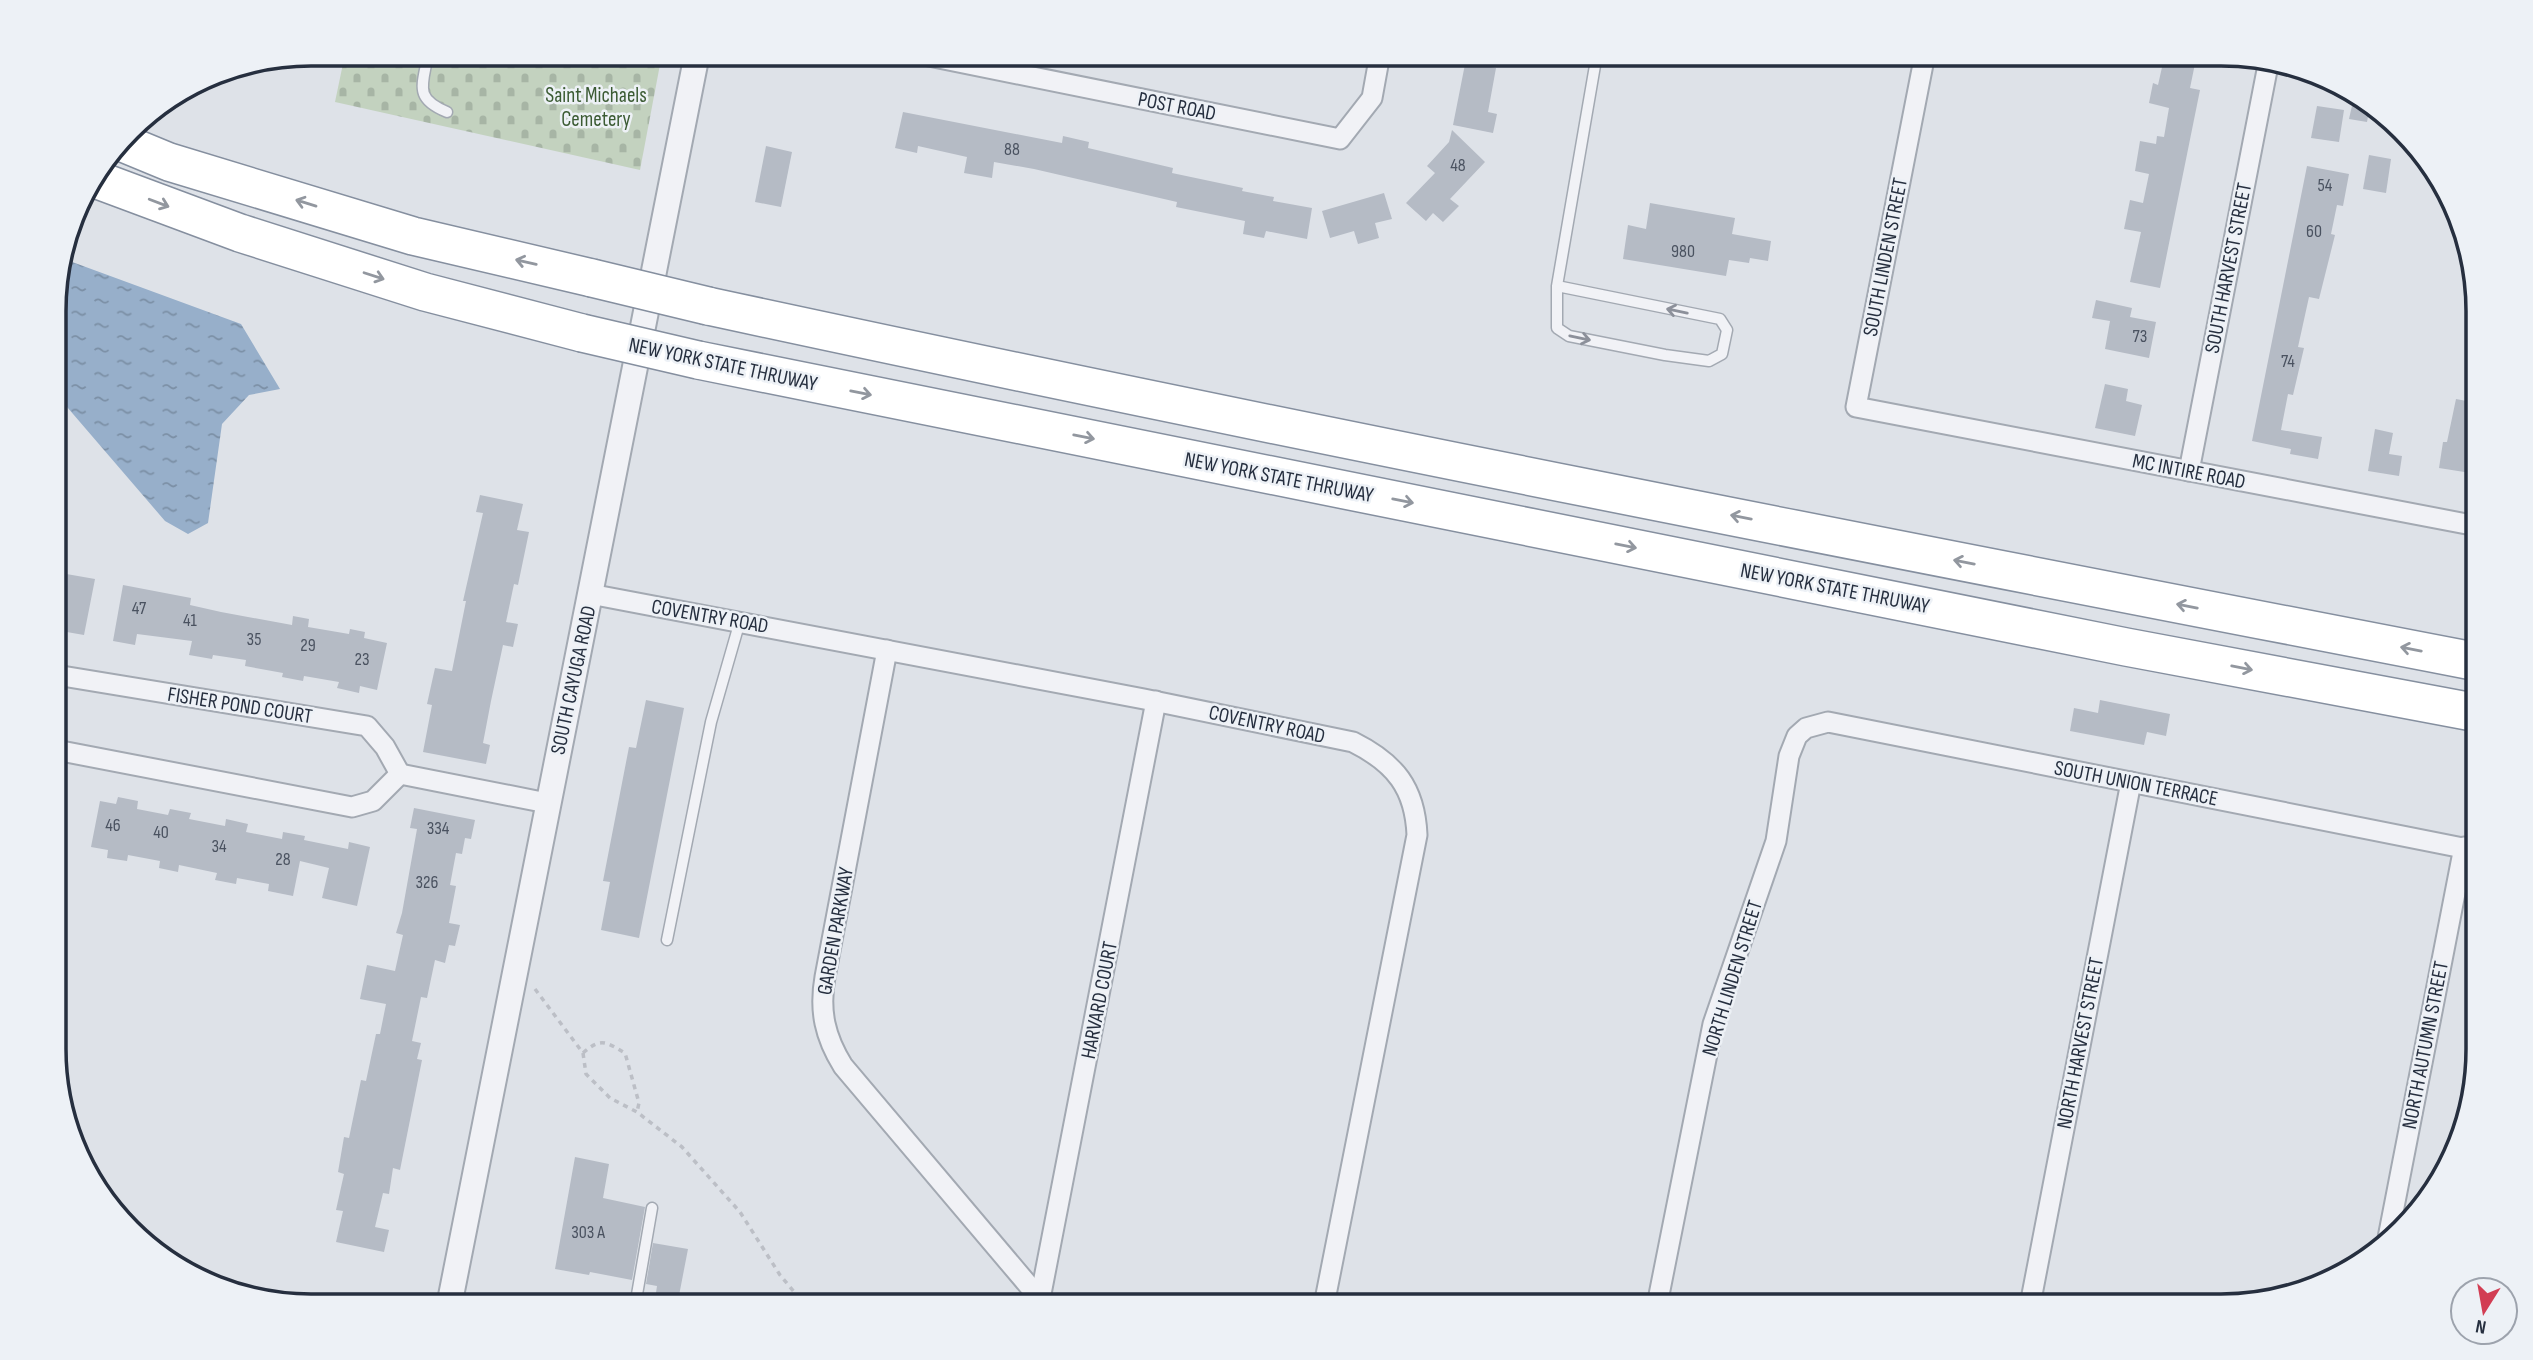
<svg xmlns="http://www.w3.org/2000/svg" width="2533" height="1360" viewBox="0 0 2533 1360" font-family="'Sofia Sans Condensed',sans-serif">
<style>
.cemetery{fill:url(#cemetery-stones)}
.water{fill:url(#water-ripples)}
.building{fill:#b5bbc5}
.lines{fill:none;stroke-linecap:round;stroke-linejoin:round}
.service-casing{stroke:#a3a9b2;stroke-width:13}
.minor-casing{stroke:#a3a9b2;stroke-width:23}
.tertiary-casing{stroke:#a3a9b2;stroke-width:28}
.motorway-casing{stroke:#858f9f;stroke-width:40}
.path{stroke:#bcbfc6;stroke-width:3.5;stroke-dasharray:5 5;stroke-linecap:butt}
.service{stroke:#f1f2f6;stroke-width:10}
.minor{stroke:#f1f2f6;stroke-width:19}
.tertiary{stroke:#f1f2f6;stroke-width:24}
.motorway{stroke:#fff;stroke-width:37}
.motorway-bridge-casing{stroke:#858f9f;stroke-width:40;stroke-linecap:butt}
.motorway-bridge{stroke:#fff;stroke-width:37}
.oneway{stroke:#92979f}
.oneway2{stroke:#8c909a}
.labels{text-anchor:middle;stroke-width:5;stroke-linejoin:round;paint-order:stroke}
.number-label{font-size:18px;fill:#4a5260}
.park-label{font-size:21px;fill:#3b5b33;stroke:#edf1f6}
.street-label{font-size:21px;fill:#262f3f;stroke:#edf1f6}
.rim{fill:none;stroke:#262f3f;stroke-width:3.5}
</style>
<defs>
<pattern id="cemetery-stones" width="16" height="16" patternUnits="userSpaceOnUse" patternTransform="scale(1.75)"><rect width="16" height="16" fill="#c3d2bf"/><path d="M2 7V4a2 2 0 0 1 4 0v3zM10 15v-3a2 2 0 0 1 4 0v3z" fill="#a7b5a5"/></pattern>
<pattern id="water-ripples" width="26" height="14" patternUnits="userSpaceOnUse" patternTransform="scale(1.75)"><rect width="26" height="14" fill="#97afca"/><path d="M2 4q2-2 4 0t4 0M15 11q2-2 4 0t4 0" fill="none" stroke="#7b8fa5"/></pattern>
</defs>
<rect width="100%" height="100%" fill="#dee2e8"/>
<!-- cemetery -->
<polygon class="cemetery" points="345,54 662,54 640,170 335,102"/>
<!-- water -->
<polygon class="water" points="64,259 241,324 280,389 249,395 222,424 208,523 188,534 165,521 55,393 55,295"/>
<!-- building -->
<g class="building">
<polygon points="1467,54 1494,54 1491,67 1496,68 1488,112 1497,114 1493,133 1453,125"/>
<polygon points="2165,54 2197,54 2190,88 2200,90 2160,288 2130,282 2141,232 2124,229 2130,200 2143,203 2149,174 2135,171 2140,141 2156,144 2157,136 2164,137 2169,108 2149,103 2153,83 2158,85"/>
<polygon points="2354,97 2369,111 2367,122 2349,119"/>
<polygon points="2317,106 2344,110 2339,142 2311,138"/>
<polygon points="903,112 1062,143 1063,136 1089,142 1088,148 1173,168 1172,173 1243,188 1242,191 1274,197 1273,201 1312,208 1307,239 1266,231 1264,238 1243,234 1245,221 1176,207 1177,202 1034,169 994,162 992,178 964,173 967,157 918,146 917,153 895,148"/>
<polygon points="1452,130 1485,162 1450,199 1459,206 1443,222 1433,213 1426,221 1406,203 1435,173 1427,166 1449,142"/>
<polygon points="766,146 792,152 781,207 755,202"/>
<polygon points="2369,155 2391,159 2386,193 2363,189"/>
<polygon points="2307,166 2349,174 2343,206 2337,205 2331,234 2335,235 2319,299 2309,297 2298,347 2304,348 2293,395 2288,394 2281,430 2322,437 2318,459 2290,454 2291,449 2252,441"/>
<polygon points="1384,193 1392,219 1375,223 1379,238 1358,244 1354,231 1330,238 1322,211"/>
<polygon points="1650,203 1735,218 1732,234 1771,241 1768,261 1750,258 1749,263 1729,260 1726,276 1623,259 1628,225 1646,229"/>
<polygon points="2096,300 2132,308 2130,317 2156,322 2149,358 2105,349 2110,321 2092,318"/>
<polygon points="2105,384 2128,389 2126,401 2142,405 2135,436 2095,428"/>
<polygon points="2456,399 2477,403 2477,474 2439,468 2443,442 2447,442"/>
<polygon points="2375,429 2393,433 2389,454 2402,456 2399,476 2368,471"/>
<polygon points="480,495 523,504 517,530 529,532 518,585 514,584 506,622 518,624 513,647 503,645 491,701 483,743 490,745 486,764 423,752 432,705 427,704 435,668 452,671 466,601 463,601 483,513 476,512"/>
<polygon points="55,572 95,579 84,635 61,631 63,621 56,619"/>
<polygon points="123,585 191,598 190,605 221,612 292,625 293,616 309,619 308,627 349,634 350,629 365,632 364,638 387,643 377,690 360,686 359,693 337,688 339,682 304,676 303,681 282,677 283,673 245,666 246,660 213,655 212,659 189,655 192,641 137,634 135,645 113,641"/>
<polygon points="646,700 684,708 639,938 601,930 610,882 603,881 629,747 636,748"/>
<polygon points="2100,700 2170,714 2166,736 2147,732 2144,745 2070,731 2074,708 2098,713"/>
<polygon points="118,797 138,801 137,809 168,815 170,809 191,813 189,819 225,826 226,819 248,824 246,832 282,839 283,832 305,836 304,840 348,849 349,842 370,847 357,906 322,898 329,868 300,861 293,896 268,891 269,884 237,878 236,884 215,880 217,873 179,865 178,872 159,868 160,861 128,855 127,861 107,858 108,850 91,847 100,801 116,804"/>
<polygon points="414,808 475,820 471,839 465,838 462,854 456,853 450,885 456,886 449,923 460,925 455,946 449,945 445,963 435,960 427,998 421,997 412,1041 421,1043 417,1059 422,1060 400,1170 393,1168 389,1194 383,1193 375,1227 389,1230 384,1252 336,1242 343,1211 336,1210 344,1174 338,1172 344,1137 349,1138 361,1080 366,1081 376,1034 380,1034 386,1004 360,999 367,965 395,971 403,935 396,933 402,913 417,829 410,828"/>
<polygon points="575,1157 609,1164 603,1198 645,1207 632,1280 590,1272 589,1275 555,1269"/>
<polygon points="653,1243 688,1249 677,1306 654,1306 657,1286 646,1284"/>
</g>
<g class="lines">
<!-- service casing -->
<g class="service-casing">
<g id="service">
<path d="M 428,54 C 423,85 413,98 447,112"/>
<polyline points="1557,286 1720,319 1727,330 1722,354 1709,361 1665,355 1569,336 1557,328 1557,286 1597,54"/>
<polyline points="667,940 711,722 740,621"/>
<polyline points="635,1306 652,1208"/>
</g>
</g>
<!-- minor casing -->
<g class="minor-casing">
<g id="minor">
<polyline points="919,54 1340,139 1372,98 1380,54"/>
<polyline points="1925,54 1856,407 2477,526"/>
<polyline points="2189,471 2268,65"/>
<path d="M 590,594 L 1144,699 L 1353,742 C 1395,763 1415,788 1417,835 L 1324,1305"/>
<path d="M 887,650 L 825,977 C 819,1011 825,1037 843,1066 L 1046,1306"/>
<polyline points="56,675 367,726 385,747 400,774"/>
<polyline points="56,750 352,807 373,801 400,774"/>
<polyline points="400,774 547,803"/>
<polyline points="2387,1243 2464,847"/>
<polyline points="1040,1299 1156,701"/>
<polyline points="1657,1305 1713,1024 1776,841 1789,756 1797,736 1806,728 1828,722 2478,851"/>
<polyline points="2030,1305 2131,782"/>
</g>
</g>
<!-- tertiary casing -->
<g class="tertiary-casing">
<polyline id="tertiary" points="449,1306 697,54"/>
</g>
<!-- motorway casing -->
<g class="motorway-casing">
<g id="motorway">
<polyline points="123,143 169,162 413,236 592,278"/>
<polyline points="95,179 240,233 425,292 582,333"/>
<path d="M 708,306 C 1296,433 1887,548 2478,662"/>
<polyline points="698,360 2126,647 2478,713"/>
</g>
</g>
<!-- path -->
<g class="path">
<polyline points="535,989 583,1053 586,1074 610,1098 637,1112 682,1147 740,1212 780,1275 806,1306"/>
<path d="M 583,1053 C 601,1037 606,1042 625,1053 L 639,1103 L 637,1112"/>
</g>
<!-- service -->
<use href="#service" class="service"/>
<!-- minor -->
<use href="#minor" class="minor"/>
<!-- tertiary -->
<use href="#tertiary" class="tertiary"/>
<!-- motorway -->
<use href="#motorway" class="motorway"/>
<!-- motorway-bridge casing -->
<g class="motorway-bridge-casing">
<g id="motorway-bridge">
<polyline points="592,278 708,306"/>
<polyline points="582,333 698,360"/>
</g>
</g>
<!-- motorway-bridge -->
<use href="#motorway-bridge" class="motorway-bridge"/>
</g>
<!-- one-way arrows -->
<defs><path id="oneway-shaft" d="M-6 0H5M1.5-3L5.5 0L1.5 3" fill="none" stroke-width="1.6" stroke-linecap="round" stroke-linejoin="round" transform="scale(1.75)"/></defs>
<g class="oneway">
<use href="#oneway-shaft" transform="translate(159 203) rotate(21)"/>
<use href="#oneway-shaft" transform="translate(306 203) rotate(-163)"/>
<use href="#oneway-shaft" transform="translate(526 262) rotate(-167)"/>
<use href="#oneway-shaft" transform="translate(374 276) rotate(18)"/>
<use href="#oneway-shaft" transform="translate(861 393) rotate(11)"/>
<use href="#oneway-shaft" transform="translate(1084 437) rotate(11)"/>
<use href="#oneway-shaft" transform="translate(1403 501) rotate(11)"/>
<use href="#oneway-shaft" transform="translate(1741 517) rotate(-169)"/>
<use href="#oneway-shaft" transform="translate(1626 546) rotate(11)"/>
<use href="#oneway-shaft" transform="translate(1964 562) rotate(-169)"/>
<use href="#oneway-shaft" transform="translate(2187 606) rotate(-169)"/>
<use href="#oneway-shaft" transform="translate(2411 649) rotate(-169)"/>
<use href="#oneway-shaft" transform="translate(2242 668) rotate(11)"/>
</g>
<g class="oneway2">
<use href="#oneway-shaft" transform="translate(1677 311) rotate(-168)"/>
<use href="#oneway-shaft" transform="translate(1580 338) rotate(12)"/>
</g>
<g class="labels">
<!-- number labels -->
<g class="number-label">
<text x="1012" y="155">88</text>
<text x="1458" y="171">48</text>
<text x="2325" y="191">54</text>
<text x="2314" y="237">60</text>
<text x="1683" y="257">980</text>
<text x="2140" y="342">73</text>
<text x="2288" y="367">74</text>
<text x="139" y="614">47</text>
<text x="190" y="626">41</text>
<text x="254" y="645">35</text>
<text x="308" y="651">29</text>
<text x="362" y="665">23</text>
<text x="113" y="831">46</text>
<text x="438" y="834">334</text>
<text x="161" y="838">40</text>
<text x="219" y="852">34</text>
<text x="283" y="865">28</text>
<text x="427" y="888">326</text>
<text x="588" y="1238">303 A</text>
</g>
<!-- park labels -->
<g class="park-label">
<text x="596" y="102">Saint Michaels<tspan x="596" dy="24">Cemetery</tspan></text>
</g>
<!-- street labels -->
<g class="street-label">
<text transform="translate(1177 106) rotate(11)" y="7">POST ROAD</text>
<text transform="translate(1885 257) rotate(-79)" y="7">SOUTH LINDEN STREET</text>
<text transform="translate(2228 268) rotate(-79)" y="7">SOUTH HARVEST STREET</text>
<text transform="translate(723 364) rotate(12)" y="7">NEW YORK STATE THRUWAY</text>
<text transform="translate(2189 471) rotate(11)" y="7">MC INTIRE ROAD</text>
<text transform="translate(1279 477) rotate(11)" y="7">NEW YORK STATE THRUWAY</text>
<text transform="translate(1835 588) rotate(11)" y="7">NEW YORK STATE THRUWAY</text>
<text transform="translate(710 616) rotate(10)" y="7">COVENTRY ROAD</text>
<text transform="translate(573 680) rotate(-78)" y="7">SOUTH CAYUGA ROAD</text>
<text transform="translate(240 705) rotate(9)" y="7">FISHER POND COURT</text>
<text transform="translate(1267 724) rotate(12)" y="7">COVENTRY ROAD</text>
<text transform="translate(2136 783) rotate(11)" y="7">SOUTH UNION TERRACE</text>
<text transform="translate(835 931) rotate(-80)" y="7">GARDEN PARKWAY</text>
<text transform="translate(1732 978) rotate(-73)" y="7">NORTH LINDEN STREET</text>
<text transform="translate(1099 1000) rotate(-79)" y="7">HARVARD COURT</text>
<text transform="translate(2080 1043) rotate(-79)" y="7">NORTH HARVEST STREET</text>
<text transform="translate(2425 1045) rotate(-79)" y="7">NORTH AUTUMN STREET</text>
</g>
</g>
<!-- crop -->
<path d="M0 0H2533V1360H0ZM311 66H2221A245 245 0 0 1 2466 311V1049A245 245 0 0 1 2221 1294H311A245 245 0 0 1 66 1049V311A245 245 0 0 1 311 66Z" fill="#edf1f6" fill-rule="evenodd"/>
<path class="rim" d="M311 66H2221A245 245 0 0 1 2466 311V1049A245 245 0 0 1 2221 1294H311A245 245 0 0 1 66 1049V311A245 245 0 0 1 311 66Z"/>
<!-- north arrow -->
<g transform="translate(2484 1311) rotate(191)"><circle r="33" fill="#edf1f6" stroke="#9da3ad" stroke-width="2"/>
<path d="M0-5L12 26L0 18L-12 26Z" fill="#d23d53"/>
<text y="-10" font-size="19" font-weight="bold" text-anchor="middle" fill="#262f3f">N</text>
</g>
</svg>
